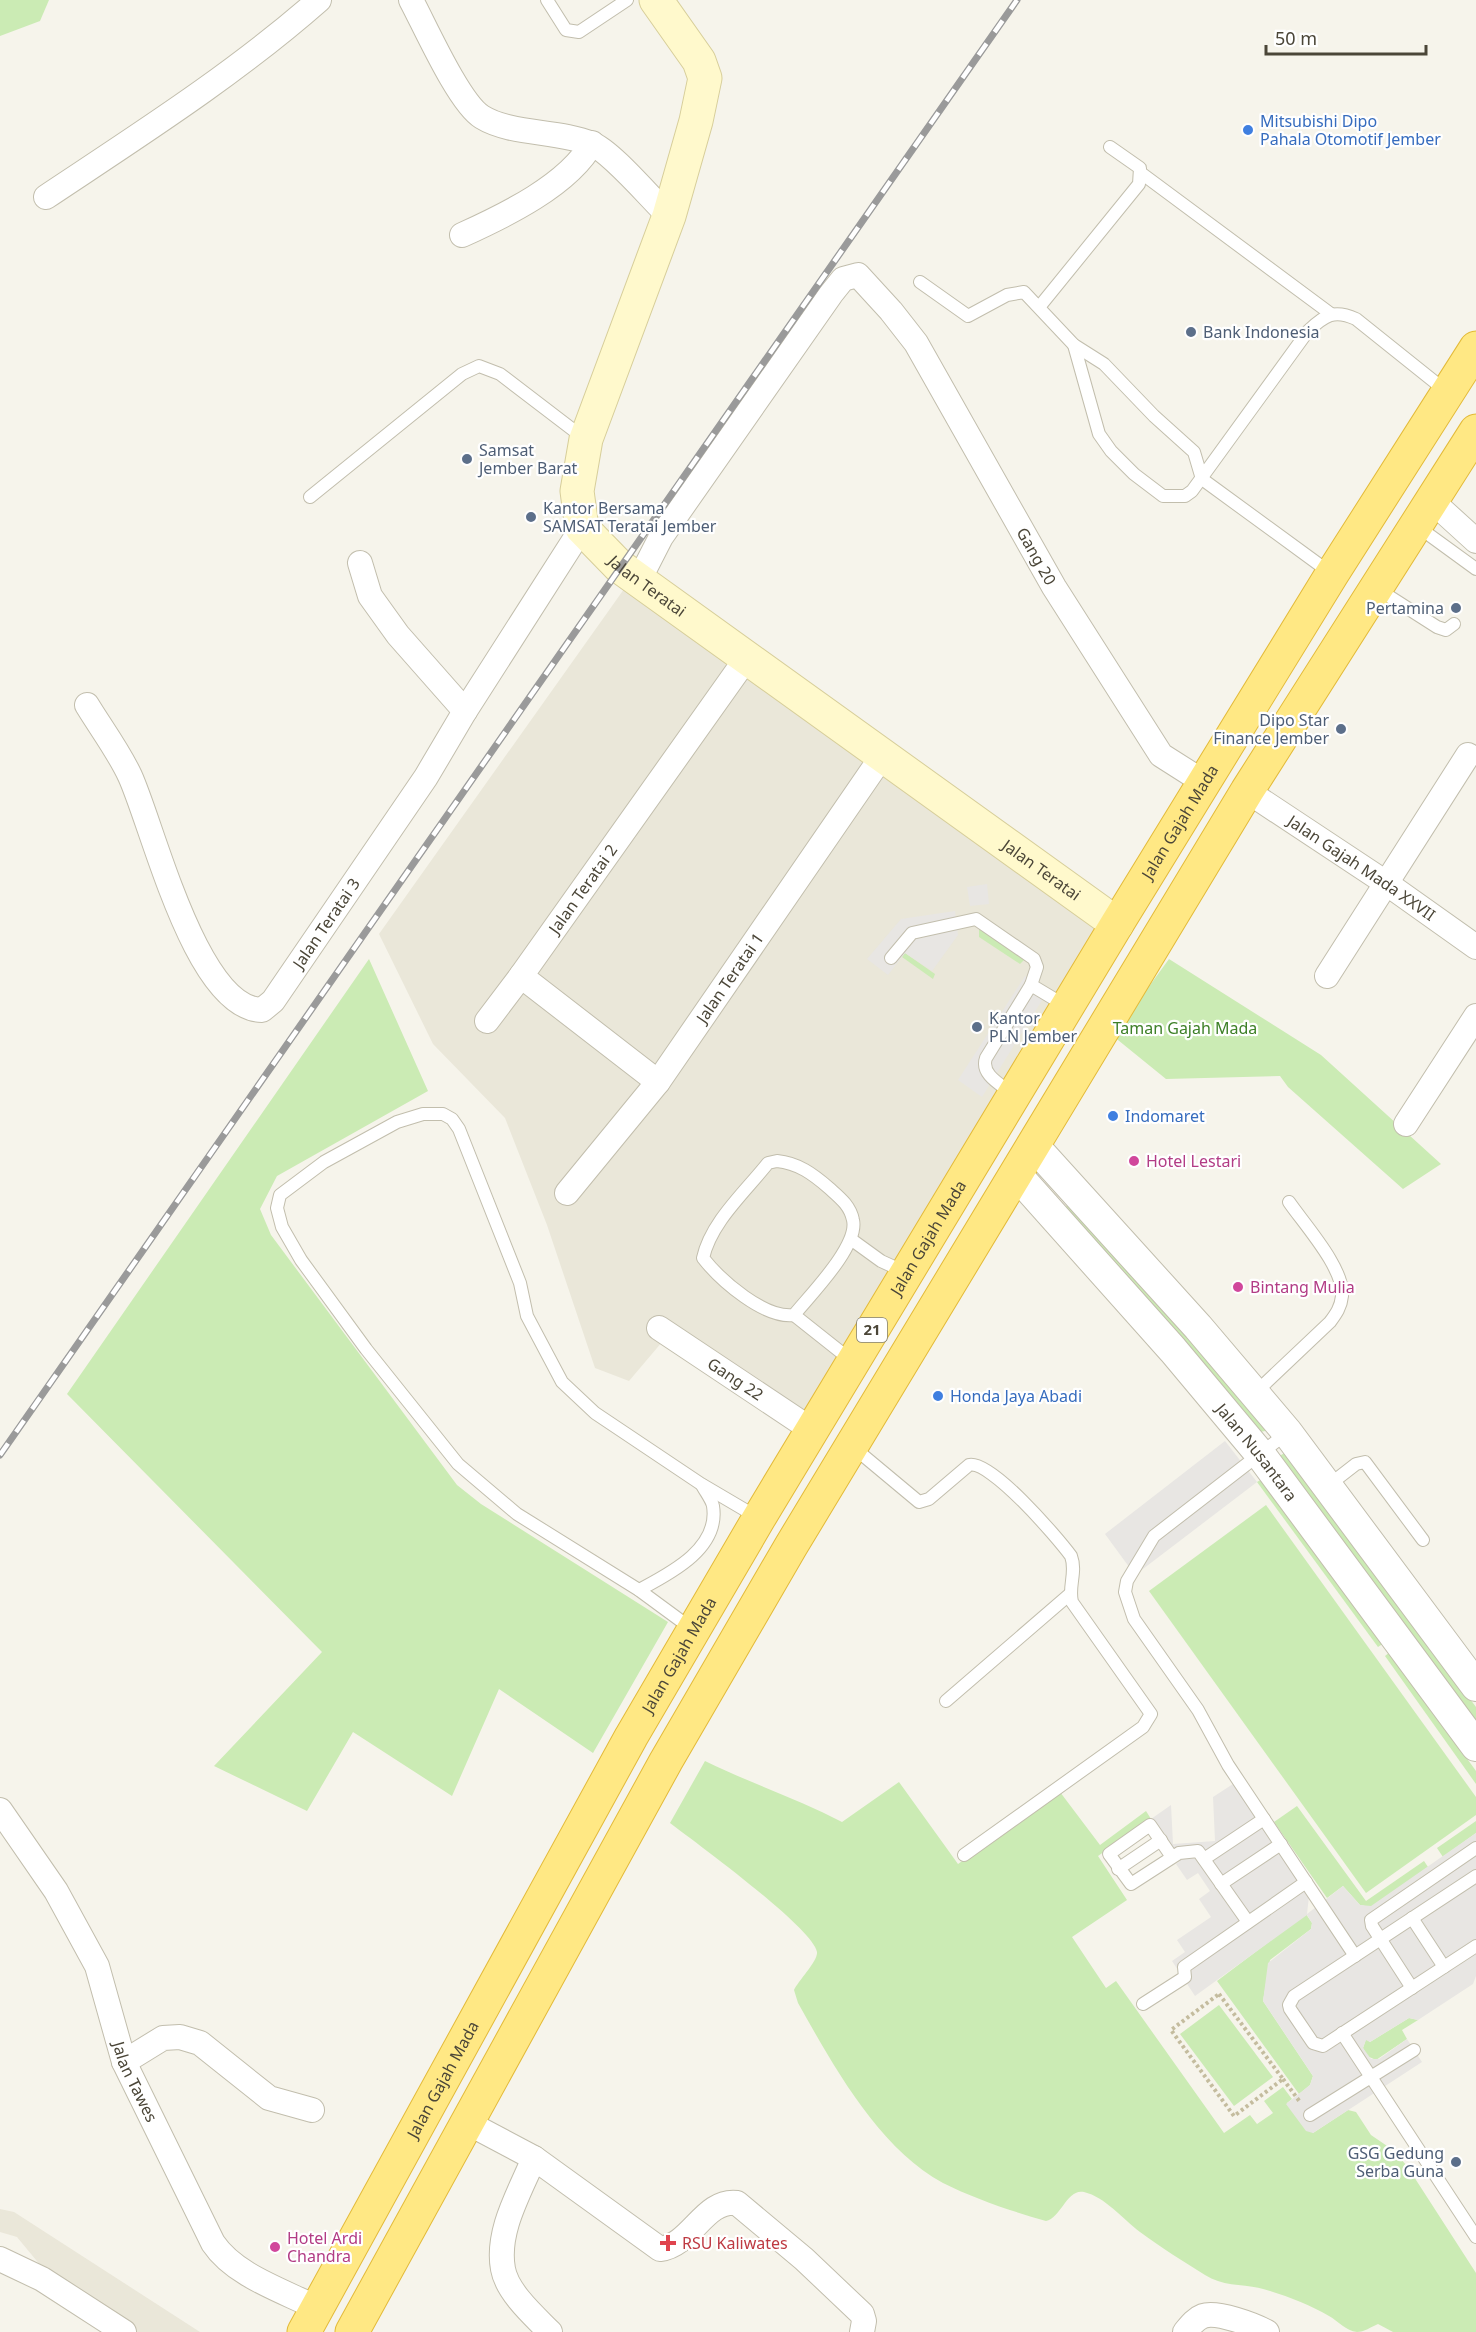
<svg xmlns="http://www.w3.org/2000/svg" width="1476" height="2332" viewBox="0 0 1476 2332" font-family="'Noto Sans',sans-serif">
<style>
.residential{fill:#eae7d9}
.green{fill:#cbebb4}
.parking{fill:#e8e6e3}
.lines{fill:none;stroke-linecap:round;stroke-linejoin:round}
.service-casing{stroke:#c2bead;stroke-width:14}
.minor-casing{stroke:#c2bead;stroke-width:26}
.tertiary-casing{stroke:#c2bead;stroke-width:32}
.secondary-casing{stroke:#d7ce9a;stroke-width:35}
.trunk-casing{stroke:#e3ba39;stroke-width:35}
.path{stroke:#c4bc9e;stroke-width:4;stroke-dasharray:3 3;stroke-linecap:butt}
.service{stroke:#fff;stroke-width:12}
.minor{stroke:#fff;stroke-width:24}
.tertiary{stroke:#fff;stroke-width:30}
.secondary{stroke:#fff9cc;stroke-width:33}
.trunk{stroke:#ffe884;stroke-width:33}
.rail-casing{stroke:#9a9a9a;stroke-width:7}
.rail{stroke:#fff;stroke-width:4.5;stroke-dasharray:14;stroke-linecap:butt}
.shop-dot{fill:#3f7fe0;stroke:#fff;stroke-width:2}
.service-dot{fill:#5c6f8a;stroke:#fff;stroke-width:2}
.hotel-dot{fill:#d1479c;stroke:#fff;stroke-width:2}
.health-dot{fill:#e0444e;stroke:#fff;stroke-width:2}
.labels{text-anchor:middle;stroke-width:4.5;stroke-linejoin:round;paint-order:stroke}
.shield{fill:#fff;stroke:#817e74;stroke-width:1.5}
.shield-label{font-size:15px;font-weight:bold;fill:#4b4638}
.shop-label{font-size:16px;fill:#366cbe;stroke:#fff;text-anchor:start}
.service-label{font-size:16px;fill:#4e5e75;stroke:#fff;text-anchor:start}
.street-label{font-size:16px;fill:#4b4638;stroke:#fff}
.park-label{font-size:16px;fill:#3e8028;stroke:#fff}
.hotel-label{font-size:16px;fill:#b23c85;stroke:#fff;text-anchor:start}
.health-label{font-size:16px;fill:#be3a42;stroke:#fff;text-anchor:start}
</style>
<rect width="100%" height="100%" fill="#f6f4eb"/>
<!-- residential -->
<g class="residential">
<polygon points="634,575 1117,924 817,1421 668,1335 629,1381 595,1368 547,1225 505,1118 433,1044 379,934"/>
<polygon points="0,2209 14,2212 200,2332 108,2332 84,2318 17,2237 0,2232"/>
</g>
<!-- green -->
<g class="green">
<polygon points="0,0 49,0 40,21 0,36"/>
<polygon points="979,925 1027,957 1020,964 979,937"/>
<polygon points="905,953 935,974 933,979 902,957"/>
<polygon points="369,959 428,1091 277,1176 260,1209 271,1235 457,1485 481,1504 668,1622 593,1753 499,1689 452,1796 353,1732 307,1811 214,1766 322,1652 67,1394"/>
<polygon points="1169,959 1321,1055 1441,1164 1403,1189 1288,1087 1280,1076 1166,1079 1113,1036"/>
<polygon points="1069,1203 1074,1204 1266,1429 1265,1431 1260,1432 1065,1208"/>
<polygon points="1286,1452 1476,1707 1476,1727 1278,1457"/>
<polygon points="1262,1479 1384,1643 1378,1647 1257,1482"/>
<polygon points="1266,1505 1476,1797 1476,1815 1366,1893 1149,1591"/>
<polygon points="1390,1652 1476,1771 1476,1784 1385,1656"/>
<path d="M 705,1761 C 750,1783 798,1799 842,1822 L 899,1782 L 958,1864 L 1060,1792 L 1100,1845 L 1146,1811 L 1151,1819 L 1098,1856 L 1127,1900 L 1072,1937 L 1106,1988 L 1116,1981 L 1224,2133 L 1250,2115 L 1257,2124 L 1273,2113 L 1264,2101 L 1283,2087 L 1292,2099 L 1287,2103 L 1313,2133 L 1348,2110 L 1356,2112 L 1371,2135 L 1393,2150 L 1407,2166 L 1476,2273 L 1476,2332 L 1393,2332 L 1378,2324 C 1371,2327 1364,2332 1357,2332 C 1346,2331 1338,2321 1329,2316 C 1312,2306 1290,2297 1270,2291 C 1248,2283 1225,2288 1205,2275 C 1183,2261 1160,2247 1140,2232 C 1123,2219 1105,2197 1084,2192 C 1067,2188 1061,2218 1046,2221 C 1011,2211 975,2199 943,2183 C 878,2148 833,2065 798,2003 L 794,1990 C 798,1981 818,1961 817,1952 C 813,1928 695,1842 670,1823 Z"/>
<polygon points="1297,1806 1366,1901 1424,1861 1428,1867 1371,1907 1360,1905 1343,1886 1327,1898 1274,1822"/>
<polygon points="1476,1821 1476,1833 1443,1857 1437,1848"/>
<polygon points="1306,1914 1312,1923 1311,1929 1270,1960 1263,2001 1313,2076 1310,2085 1299,2094 1217,1981"/>
<polygon points="1219,2005 1273,2077 1234,2106 1180,2034"/>
<polygon points="1409,2018 1418,2020 1402,2030 1407,2039 1376,2060 1367,2056 1363,2048 1366,2039 1370,2042"/>
</g>
<!-- parking -->
<g class="parking">
<polygon points="987,884 989,904 970,906 967,887"/>
<polygon points="955,911 958,935 932,971 905,953 888,975 867,959 901,919"/>
<polygon points="1025,976 1049,989 982,1097 958,1080"/>
<polygon points="1225,1441 1257,1482 1135,1575 1105,1534"/>
<polygon points="1233,1784 1309,1896 1307,1914 1343,1886 1360,1905 1371,1906 1476,1833 1476,1976 1473,1984 1418,2020 1409,2018 1370,2042 1366,2040 1363,2048 1371,2059 1379,2059 1407,2039 1422,2062 1313,2133 1306,2131 1286,2104 1310,2085 1313,2076 1263,2001 1268,1963 1311,1929 1312,1923 1307,1915 1195,1996 1172,1961 1185,1952 1177,1940 1211,1917 1199,1899 1210,1891 1198,1873 1187,1880 1176,1864 1180,1861 1151,1819 1171,1805 1173,1844 1215,1841 1213,1797"/>
</g>
<g class="lines">
<!-- service casing -->
<g class="service-casing">
<g id="service">
<polyline points="547,0 566,30 579,32 627,0"/>
<polyline points="1141,173 1331,314"/>
<polyline points="920,282 968,316 1007,295 1024,292 1074,345 1104,364 1154,416 1194,452 1202,479 1332,574"/>
<polyline points="1040,306 1139,184 1140,168 1110,147"/>
<path d="M 1074,345 L 1099,434 L 1111,451 L 1134,474 L 1163,496 L 1185,496 L 1192,491 L 1308,331 C 1325,315 1334,309 1356,319 L 1446,391"/>
<polyline points="310,497 462,374 479,366 500,374 585,439"/>
<polyline points="1417,526 1476,569"/>
<polyline points="1376,588 1437,627 1446,630 1454,624"/>
<polyline points="891,958 912,933 976,919 1034,959 1037,967 1031,985"/>
<path d="M 1014,1095 C 1002,1085 980,1075 986,1058 L 1031,985 L 1066,1006"/>
<path d="M 777,1161 C 798,1163 813,1174 829,1188 C 839,1197 850,1205 853,1220 C 859,1246 810,1295 794,1315 C 765,1319 721,1281 703,1258 C 711,1222 745,1192 768,1163 Z"/>
<polyline points="852,1240 881,1261 905,1272"/>
<polyline points="794,1315 852,1361"/>
<path d="M 1255,1393 L 1330,1322 C 1336,1314 1341,1307 1342,1296 C 1345,1269 1304,1224 1289,1202"/>
<polyline points="1287,1433 1154,1536 1127,1581 1125,1592 1134,1619 1198,1710 1228,1765 1355,1956"/>
<path d="M 853,1447 L 919,1502 L 929,1499 L 969,1465 C 990,1459 1057,1537 1071,1556 C 1077,1572 1068,1586 1072,1602 L 1151,1714 L 1143,1727 L 964,1855"/>
<polyline points="1329,1485 1356,1464 1365,1462 1423,1540"/>
<path d="M 639,1590 C 669,1574 720,1549 713,1506 C 712,1500 705,1491 702,1485"/>
<polyline points="692,1629 639,1590 517,1514 458,1464 366,1349 301,1260 282,1227 277,1208 280,1195 324,1162 397,1122 423,1114 443,1114 452,1119 459,1129 520,1283 527,1316 562,1382 595,1413 701,1484 757,1517"/>
<polyline points="946,1701 1070,1594"/>
<polyline points="1172,1857 1150,1825 1109,1854 1131,1884 1179,1853 1198,1851 1248,1922"/>
<polyline points="1204,1859 1264,1819"/>
<polyline points="1118,1869 1161,1840"/>
<polyline points="1476,1876 1294,1996 1289,2005 1290,2009 1313,2043 1323,2046 1476,1946"/>
<polyline points="1221,1884 1281,1844"/>
<polyline points="1412,1918 1444,1967"/>
<polyline points="1412,1988 1372,1926 1371,1920 1476,1848"/>
<polyline points="1143,2004 1185,1977 1184,1967 1306,1882"/>
<polyline points="1342,2033 1476,2237"/>
<polyline points="1310,2115 1414,2050"/>
</g>
</g>
<!-- minor casing -->
<g class="minor-casing">
<g id="minor">
<path d="M 411,0 C 425,26 459,103 482,117 C 511,135 559,130 592,144 C 612,152 651,199 669,216"/>
<path d="M 46,197 C 139,135 235,74 319,0"/>
<path d="M 462,235 C 504,216 569,185 592,143"/>
<polyline points="1432,501 1476,541"/>
<polyline points="360,563 370,596 398,635 465,711"/>
<path id="s1" d="M 639,580 L 661,537 L 831,294 L 843,279 L 858,275 L 891,311 L 916,343 L 1054,587 L 1161,755 L 1205,783"/>
<path id="s2" d="M 87,705 C 101,728 119,752 130,776 C 153,826 196,1009 262,1010 L 273,1001 L 426,777 L 465,711 L 582,528"/>
<path id="s3" d="M 1247,791 L 1386,883 L 1476,947"/>
<polyline points="1327,976 1468,755"/>
<polyline points="487,1021 521,976"/>
<path id="s4" d="M 658,1082 L 521,976 L 746,659"/>
<polyline points="1406,1124 1476,1016"/>
<path id="s5" d="M 567,1193 L 658,1082 L 883,755"/>
<path id="s6" d="M 659,1328 L 812,1430"/>
<path id="s7" d="M 0,1810 L 56,1891 L 97,1966 L 124,2062 L 213,2243 C 235,2276 284,2291 319,2309"/>
<polyline points="124,2062 163,2038 180,2037 200,2043 269,2098 312,2110"/>
<path d="M 468,2123 L 534,2158 L 660,2249 C 692,2245 704,2199 737,2203 L 804,2259 L 862,2314 L 864,2321 L 862,2332"/>
<path d="M 534,2158 C 520,2192 496,2231 503,2269 C 507,2292 534,2316 550,2332"/>
<polyline points="0,2259 42,2279 124,2332"/>
<path d="M 1185,2332 C 1190,2326 1195,2319 1203,2316 C 1217,2311 1254,2325 1267,2332"/>
</g>
</g>
<!-- tertiary casing -->
<g class="tertiary-casing">
<g id="tertiary">
<polyline points="1034,1146 1198,1327 1287,1432 1476,1686"/>
<path id="s8" d="M 1016,1174 L 1173,1350 L 1260,1454 L 1476,1746"/>
</g>
</g>
<!-- secondary casing -->
<g class="secondary-casing">
<g id="secondary">
<path id="s9" d="M 656,0 L 699,61 L 705,78 L 696,121 L 669,216 L 586,439 L 577,491 L 582,528 L 619,566 L 1117,924"/>
</g>
</g>
<!-- trunk casing -->
<g class="trunk-casing">
<g id="trunk">
<path id="s10" d="M 304,2332 L 631,1737 L 759,1518 L 1117,924 L 1332,574 L 1476,348"/>
<polyline points="352,2332 666,1761 791,1546 1247,791 1476,431"/>
</g>
</g>
<!-- path -->
<g class="path">
<polygon points="1219,1994 1283,2079 1234,2116 1171,2030"/>
<polyline points="1283,2079 1300,2102"/>
</g>
<!-- service -->
<use href="#service" class="service"/>
<!-- minor -->
<use href="#minor" class="minor"/>
<!-- tertiary -->
<use href="#tertiary" class="tertiary"/>
<!-- secondary -->
<use href="#secondary" class="secondary"/>
<!-- trunk -->
<use href="#trunk" class="trunk"/>
<!-- rail casing -->
<g class="rail-casing">
<polyline id="rail" points="0,1455 1017,0"/>
</g>
<!-- rail -->
<use href="#rail" class="rail"/>
</g>
<!-- markers -->
<g class="shop-dot">
<circle cx="1248" cy="130" r="6"/>
<circle cx="1113" cy="1116" r="6"/>
<circle cx="938" cy="1396" r="6"/>
</g>
<g class="service-dot">
<circle cx="1191" cy="332" r="6"/>
<circle cx="467" cy="459" r="6"/>
<circle cx="531" cy="517" r="6"/>
<circle cx="1456" cy="608" r="6"/>
<circle cx="1341" cy="729" r="6"/>
<circle cx="977" cy="1027" r="6"/>
<circle cx="1456" cy="2162" r="6"/>
</g>
<g class="hotel-dot">
<circle cx="1134" cy="1161" r="6"/>
<circle cx="1238" cy="1287" r="6"/>
<circle cx="275" cy="2247" r="6"/>
</g>
<path class="health-dot" d="M665 2234h6v6h6v6h-6v6h-6v-6h-6v-6h6z"/>
<g class="labels">
<!-- shield labels -->
<rect class="shield" x="857" y="1318" width="30" height="24" rx="4.5"/>
<g class="shield-label">
<text x="872" y="1335">21</text>
</g>
<!-- shop labels -->
<g class="shop-label">
<text x="1260" y="127">Mitsubishi Dipo<tspan x="1260" dy="18">Pahala Otomotif Jember</tspan></text>
<text x="1125" y="1122">Indomaret</text>
<text x="950" y="1402">Honda Jaya Abadi</text>
</g>
<!-- service labels -->
<g class="service-label">
<text x="1203" y="338">Bank Indonesia</text>
<text x="479" y="456">Samsat<tspan x="479" dy="18">Jember Barat</tspan></text>
<text x="543" y="514">Kantor Bersama<tspan x="543" dy="18">SAMSAT Teratai Jember</tspan></text>
<text x="1444" y="614" text-anchor="end">Pertamina</text>
<text x="1329" y="726" text-anchor="end">Dipo Star<tspan x="1329" dy="18">Finance Jember</tspan></text>
<text x="989" y="1024">Kantor<tspan x="989" dy="18">PLN Jember</tspan></text>
<text x="1444" y="2159" text-anchor="end">GSG Gedung<tspan x="1444" dy="18">Serba Guna</tspan></text>
</g>
<!-- street labels -->
<g class="street-label">
<text dy="6" stroke="none"><textPath href="#s1" startOffset="714">Gang 20</textPath></text>
<text dy="6" stroke="none"><textPath href="#s9" startOffset="651">Jalan Teratai</textPath></text>
<text dy="6" stroke="none"><textPath href="#s10" startOffset="1746">Jalan Gajah Mada</textPath></text>
<text dy="6" stroke="none"><textPath href="#s3" startOffset="138">Jalan Gajah Mada XXVII</textPath></text>
<text dy="6" stroke="none"><textPath href="#s9" startOffset="1137">Jalan Teratai</textPath></text>
<text dy="6" stroke="none"><textPath href="#s4" startOffset="280">Jalan Teratai 2</textPath></text>
<text dy="6" stroke="none"><textPath href="#s2" startOffset="470">Jalan Teratai 3</textPath></text>
<text dy="6" stroke="none"><textPath href="#s5" startOffset="270">Jalan Teratai 1</textPath></text>
<text dy="6" stroke="none"><textPath href="#s10" startOffset="1260">Jalan Gajah Mada</textPath></text>
<text dy="6" stroke="none"><textPath href="#s6" startOffset="92">Gang 22</textPath></text>
<text dy="6" stroke="none"><textPath href="#s8" startOffset="368">Jalan Nusantara</textPath></text>
<text dy="6" stroke="none"><textPath href="#s10" startOffset="774">Jalan Gajah Mada</textPath></text>
<text dy="6" stroke="none"><textPath href="#s10" startOffset="288">Jalan Gajah Mada</textPath></text>
<text dy="6" stroke="none"><textPath href="#s7" startOffset="306">Jalan Tawes</textPath></text>
</g>
<!-- park labels -->
<g class="park-label">
<text x="1185" y="1034">Taman Gajah Mada</text>
</g>
<!-- hotel labels -->
<g class="hotel-label">
<text x="1146" y="1167">Hotel Lestari</text>
<text x="1250" y="1293">Bintang Mulia</text>
<text x="287" y="2244">Hotel Ardi<tspan x="287" dy="18">Chandra</tspan></text>
</g>
<!-- health labels -->
<g class="health-label">
<text x="682" y="2249">RSU Kaliwates</text>
</g>
</g>
<!-- scale -->
<path d="M1266 45v9h160v-9" fill="none" stroke="#4b4638" stroke-width="3"/>
<text x="1275" y="45" font-size="18" fill="#4b4638" stroke="#ffffff" stroke-width="4.5" paint-order="stroke">50 m</text>
</svg>
